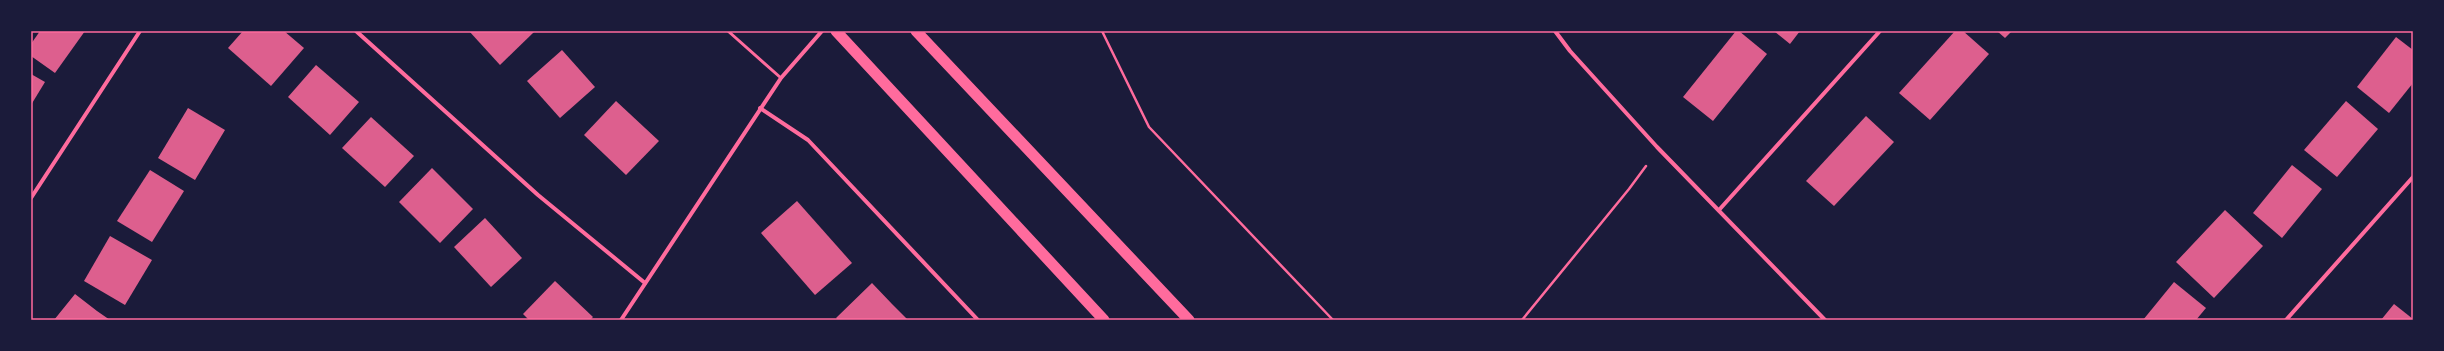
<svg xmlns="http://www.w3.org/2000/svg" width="2444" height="351" viewBox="0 0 2444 351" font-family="'Fira Sans',sans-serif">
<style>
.building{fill:#dd5f8e}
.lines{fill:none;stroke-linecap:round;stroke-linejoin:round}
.path{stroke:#ff6b9d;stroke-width:2.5}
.service{stroke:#ff6b9d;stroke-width:3}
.minor{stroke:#ff6b9d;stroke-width:4}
.trunk{stroke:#ff6b9d;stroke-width:11}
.neatline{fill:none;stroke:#ff6b9d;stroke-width:1.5}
</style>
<rect width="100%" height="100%" fill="#1b1b3a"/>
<!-- building -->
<g class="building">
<polygon points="40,31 85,31 55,73 31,56 31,44"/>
<polygon points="243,31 284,31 304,48 271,86 228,48"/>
<polygon points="469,31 533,31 534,32 500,65"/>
<polygon points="1736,31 1739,31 1767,54 1713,121 1683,97"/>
<polygon points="1774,31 1800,31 1790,44"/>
<polygon points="1955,31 1963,31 1989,54 1930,120 1899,93"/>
<polygon points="1997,31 2012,31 2005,38"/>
<polygon points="2396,37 2413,50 2413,83 2389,113 2357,87"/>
<polygon points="562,50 595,87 560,118 527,81"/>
<polygon points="316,65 359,102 330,135 288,97"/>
<polygon points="31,74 45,82 31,105"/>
<polygon points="616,101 659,141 626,175 584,135"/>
<polygon points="2346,101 2378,129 2337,177 2304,150"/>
<polygon points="188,108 225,130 195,180 158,158"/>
<polygon points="1866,116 1894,142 1834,206 1806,181"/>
<polygon points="371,117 414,156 385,187 342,148"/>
<polygon points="2292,165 2322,189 2282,238 2253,213"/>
<polygon points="432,168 473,209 440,243 399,202"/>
<polygon points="150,170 184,191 152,242 117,221"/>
<polygon points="797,201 852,263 815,295 761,233"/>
<polygon points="2225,210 2263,246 2214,298 2176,262"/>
<polygon points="485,218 522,258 491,287 454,247"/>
<polygon points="110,236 152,260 125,305 84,281"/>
<polygon points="555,281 593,317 590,320 529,320 523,314"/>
<polygon points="2174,282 2206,308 2196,320 2143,320"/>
<polygon points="872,283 892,304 908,320 838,320 836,318"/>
<polygon points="75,294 97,311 110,320 54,320"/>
<polygon points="2394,304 2413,319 2413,320 2381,320"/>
</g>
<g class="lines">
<!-- path -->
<g class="path">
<polyline points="1102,31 1149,127 1333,320"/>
<polyline points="1522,320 1629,189 1646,166"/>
</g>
<!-- service -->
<polyline class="service" points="728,31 781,78"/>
<!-- minor -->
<g class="minor">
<polyline points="356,31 538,195 645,283"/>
<polyline points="1555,31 1570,51 1657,147 1825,320"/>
<polyline points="760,108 808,140 978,320"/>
<polyline points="31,198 140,31"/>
<polyline points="1719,210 1880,31"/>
<polyline points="621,320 781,78 822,31"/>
<polyline points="2286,320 2413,177"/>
</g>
<!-- trunk -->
<g class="trunk">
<polyline points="836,31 1104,320"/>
<polyline points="916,31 1189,320"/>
</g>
</g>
<!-- border -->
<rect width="2444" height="351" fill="none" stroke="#1b1b3a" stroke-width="64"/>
<rect x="32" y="32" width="2380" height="287" class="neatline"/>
</svg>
